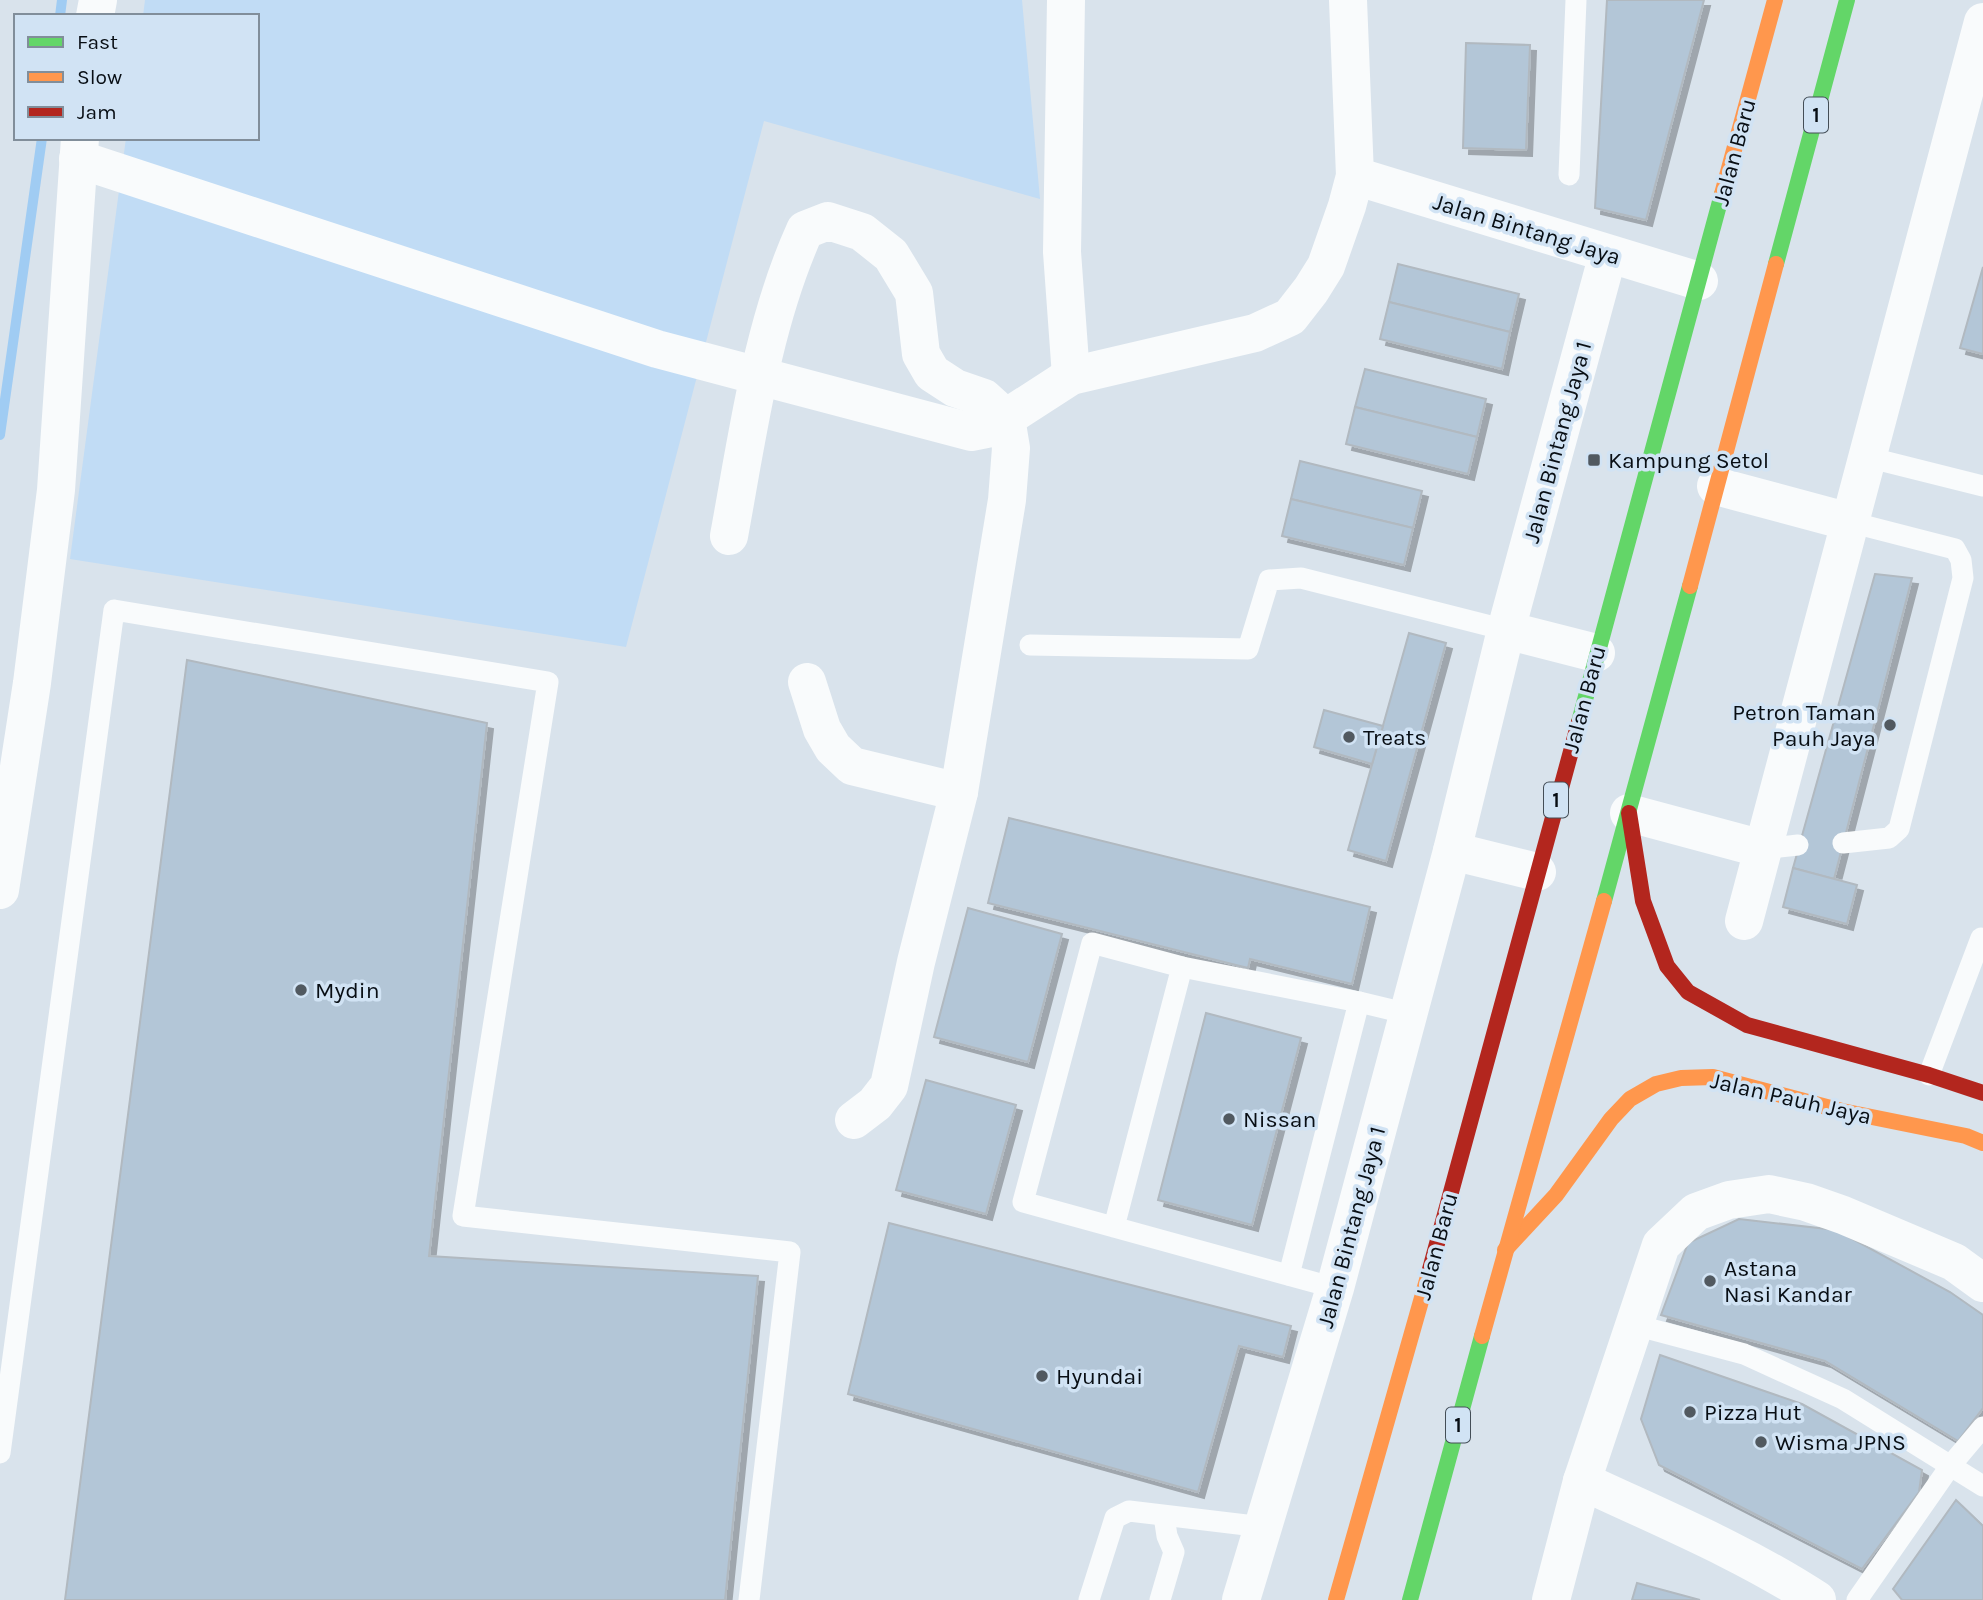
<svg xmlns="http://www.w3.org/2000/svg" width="1983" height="1600" viewBox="0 0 1983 1600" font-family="Karla,sans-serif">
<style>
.green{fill:#c1dcf5}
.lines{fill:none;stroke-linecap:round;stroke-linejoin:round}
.stream{stroke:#a0ccf3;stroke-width:10}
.building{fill:#b3c6d7;stroke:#b1b9c0;stroke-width:2;filter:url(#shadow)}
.lane{stroke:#f9fbfc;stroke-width:21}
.street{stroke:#f9fbfc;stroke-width:38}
.fast{stroke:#63d668;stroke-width:16}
.slow{stroke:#ff974d;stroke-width:16}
.jam{stroke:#b3261e;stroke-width:16}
.poi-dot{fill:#515960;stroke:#d1e3f4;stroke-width:2.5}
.labels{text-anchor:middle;stroke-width:7;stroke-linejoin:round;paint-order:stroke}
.shield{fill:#d1e3f4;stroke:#444e57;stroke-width:2}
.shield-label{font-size:21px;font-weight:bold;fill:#080e14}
.street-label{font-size:23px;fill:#080e14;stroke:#d1e3f4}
.poi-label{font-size:23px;fill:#080e14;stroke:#d1e3f4;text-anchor:start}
</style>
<defs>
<filter id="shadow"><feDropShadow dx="6" dy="6" stdDeviation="0" flood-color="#0004"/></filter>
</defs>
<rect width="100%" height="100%" fill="#d9e3ec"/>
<!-- green -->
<polygon class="green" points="145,0 1022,0 1040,199 764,121 626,647 70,559 126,138 257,138 257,16 143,16"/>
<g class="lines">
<!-- stream -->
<g class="stream">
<polyline points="60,16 62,0"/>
<polyline points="0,435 42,138"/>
</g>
</g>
<!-- building -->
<g class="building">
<polygon points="1607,0 1704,0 1646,220 1595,208"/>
<polygon points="1466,43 1530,45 1526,150 1463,148"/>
<polygon points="1398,264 1519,294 1510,332 1389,302"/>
<polygon points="1983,267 1983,354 1960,348"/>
<polygon points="1389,302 1510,332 1502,369 1380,339"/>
<polygon points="1365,369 1486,399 1477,437 1355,407"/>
<polygon points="1355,407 1477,437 1468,474 1346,444"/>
<polygon points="1300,461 1422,491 1413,528 1291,499"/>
<polygon points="1291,499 1413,528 1404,565 1282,536"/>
<polygon points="1875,574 1912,578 1834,879 1793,868"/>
<polygon points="1409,633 1446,643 1386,861 1348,850"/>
<polygon points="187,660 487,723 429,1256 758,1276 725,1600 65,1600"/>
<polygon points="1324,710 1383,726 1372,764 1314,747"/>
<polygon points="1009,818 1370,907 1352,984 1250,959 1248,968 988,903"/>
<polygon points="1793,868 1857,885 1847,924 1783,907"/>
<polygon points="968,908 1062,934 1028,1062 934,1037"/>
<polygon points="1206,1013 1301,1038 1252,1225 1158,1200"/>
<polygon points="926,1080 1016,1105 986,1214 896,1190"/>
<polygon points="1739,1219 1836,1230 1950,1292 1983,1315 1983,1408 1958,1441 1825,1361 1661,1315 1688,1243"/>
<polygon points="889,1223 1291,1326 1283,1357 1239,1346 1198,1492 848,1394"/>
<polygon points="1660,1355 1802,1404 1922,1470 1919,1492 1862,1569 1659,1465 1641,1419"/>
<polygon points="1956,1500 1983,1526 1983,1600 1902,1600 1893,1589"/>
<polygon points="1637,1583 1700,1600 1632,1600"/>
</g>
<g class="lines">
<!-- lane -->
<g class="lane">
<polyline points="1569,175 1576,0"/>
<polyline points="1867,457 1983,486"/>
<polyline points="1030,645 1248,649 1269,580 1301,578 1506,630"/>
<polyline points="1843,843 1889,838 1899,829 1963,578 1961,560 1955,549 1850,522"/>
<polyline points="1763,849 1798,845"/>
<polyline points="1182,967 1359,1002 1409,1014"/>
<polyline points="1929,1075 1981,938"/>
<path d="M 1114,1227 L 1182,967 L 1092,943 L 1023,1202 C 1127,1231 1231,1259 1335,1288"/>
<polyline points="1289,1275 1359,1002"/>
<polyline points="1635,1325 1744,1354 1843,1399 1983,1486"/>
<polyline points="0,1453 114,610 548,682 463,1216 790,1252 749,1600"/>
<polyline points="1089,1600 1115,1518 1129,1511 1263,1527"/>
<polyline points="1160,1600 1174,1552 1167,1536 1164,1516"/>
<polyline points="1857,1600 1951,1465 1983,1427"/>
</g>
<!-- street -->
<g class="street">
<polyline points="1066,0 1062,252 1071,376"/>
<polyline points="95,16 98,0"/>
<polyline points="78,159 657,349 971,432 986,429 1006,418 1071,376 1255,333 1290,317 1311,290 1326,266 1347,206 1355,176 1348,0"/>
<polyline points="1355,176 1699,281"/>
<polyline points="1716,486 1850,522"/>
<path d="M 729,536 C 748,433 762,325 805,230 L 828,221 L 862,232 L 891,255 L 914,293 L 921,354 L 932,373 L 955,388 L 984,398 L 1006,418 L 1011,448 L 1007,500 L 959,792 L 916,962 L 889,1086 L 875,1104 L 854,1120"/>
<polyline points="1506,630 1596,653"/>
<polyline points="807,682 822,729 833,748 852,766 959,792"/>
<polyline points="1629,813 1763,849"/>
<polyline points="1452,851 1537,872"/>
<polyline points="0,890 32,683 56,490 80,138"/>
<polyline points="1744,921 1983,22"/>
<path d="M 1582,1481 C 1661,1518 1744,1552 1817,1600"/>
<polyline points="1241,1600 1335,1288 1452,851 1506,630 1608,254"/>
<polyline points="1551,1600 1582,1481 1661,1245 1696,1212 1729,1200 1769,1194 1806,1202 1843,1215 1954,1262 1983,1283"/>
</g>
<!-- fast -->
<g class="fast">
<polyline points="1776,264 1847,0"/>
<polyline points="1579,722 1722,194"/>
<polyline points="1604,901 1690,586"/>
<polyline points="1410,1600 1482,1336"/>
</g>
<!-- slow -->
<g class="slow">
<polyline points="1722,194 1775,0"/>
<polyline points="1690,586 1776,264"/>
<polyline points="1505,1250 1556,1195 1611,1119 1630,1099 1656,1084 1681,1078 1713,1077 1842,1111 1966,1136 1983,1143"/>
<polyline points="1482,1336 1604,901"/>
<polyline points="1336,1600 1429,1273"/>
</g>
<!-- jam -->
<g class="jam">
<polyline points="1629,813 1643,901 1667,966 1688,992 1747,1025 1929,1075 1983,1093"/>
<polyline points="1429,1273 1579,722"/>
</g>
</g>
<!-- markers -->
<g class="poi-dot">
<rect x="1587" y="453" width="14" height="14" rx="3.5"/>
<circle cx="1890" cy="725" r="7"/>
<circle cx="1349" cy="737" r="7"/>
<circle cx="301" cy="990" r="7"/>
<circle cx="1229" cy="1119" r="7"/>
<circle cx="1710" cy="1281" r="7"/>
<circle cx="1042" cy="1376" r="7"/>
<circle cx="1690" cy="1412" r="7"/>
<circle cx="1761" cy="1442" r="7"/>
</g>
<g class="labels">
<!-- shield labels -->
<g class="shield">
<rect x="1804" y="97.5" width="24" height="35" rx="5"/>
<rect x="1544" y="782.5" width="24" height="35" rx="5"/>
<rect x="1446" y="1407.5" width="24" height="35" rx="5"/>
</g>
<g class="shield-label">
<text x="1816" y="122">1</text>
<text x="1556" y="807">1</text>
<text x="1458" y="1432">1</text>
</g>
<!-- street labels -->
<g class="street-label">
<text transform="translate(1734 152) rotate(-75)" y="8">Jalan Baru</text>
<text transform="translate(1527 229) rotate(17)" y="8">Jalan Bintang Jaya</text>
<text transform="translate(1557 442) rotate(-75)" y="8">Jalan Bintang Jaya 1</text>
<text transform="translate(1584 699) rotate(-75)" y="8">Jalan Baru</text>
<text transform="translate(1791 1098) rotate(13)" y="8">Jalan Pauh Jaya</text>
<text transform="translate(1351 1227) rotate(-75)" y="8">Jalan Bintang Jaya 1</text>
<text transform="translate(1436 1246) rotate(-75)" y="8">Jalan Baru</text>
</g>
<!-- poi labels -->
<g class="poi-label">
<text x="1608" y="468">Kampung Setol</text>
<text x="1876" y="720" text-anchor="end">Petron Taman<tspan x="1876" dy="26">Pauh Jaya</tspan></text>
<text x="1363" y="745">Treats</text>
<text x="315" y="998">Mydin</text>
<text x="1243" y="1127">Nissan</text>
<text x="1724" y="1276">Astana<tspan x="1724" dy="26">Nasi Kandar</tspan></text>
<text x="1056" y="1384">Hyundai</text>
<text x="1704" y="1420">Pizza Hut</text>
<text x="1775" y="1450">Wisma JPNS</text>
</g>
</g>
<!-- legend -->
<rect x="14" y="14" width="245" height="126" fill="#d1e3f4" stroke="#818e9a" stroke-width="2"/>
<rect x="28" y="37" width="35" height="10" fill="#63d668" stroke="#818e9a" stroke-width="2"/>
<text x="77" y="49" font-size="21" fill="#080e14">Fast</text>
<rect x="28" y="72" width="35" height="10" fill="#ff974d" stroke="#818e9a" stroke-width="2"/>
<text x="77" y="84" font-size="21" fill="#080e14">Slow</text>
<rect x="28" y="107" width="35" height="10" fill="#b3261e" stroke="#818e9a" stroke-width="2"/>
<text x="77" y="119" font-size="21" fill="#080e14">Jam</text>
</svg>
